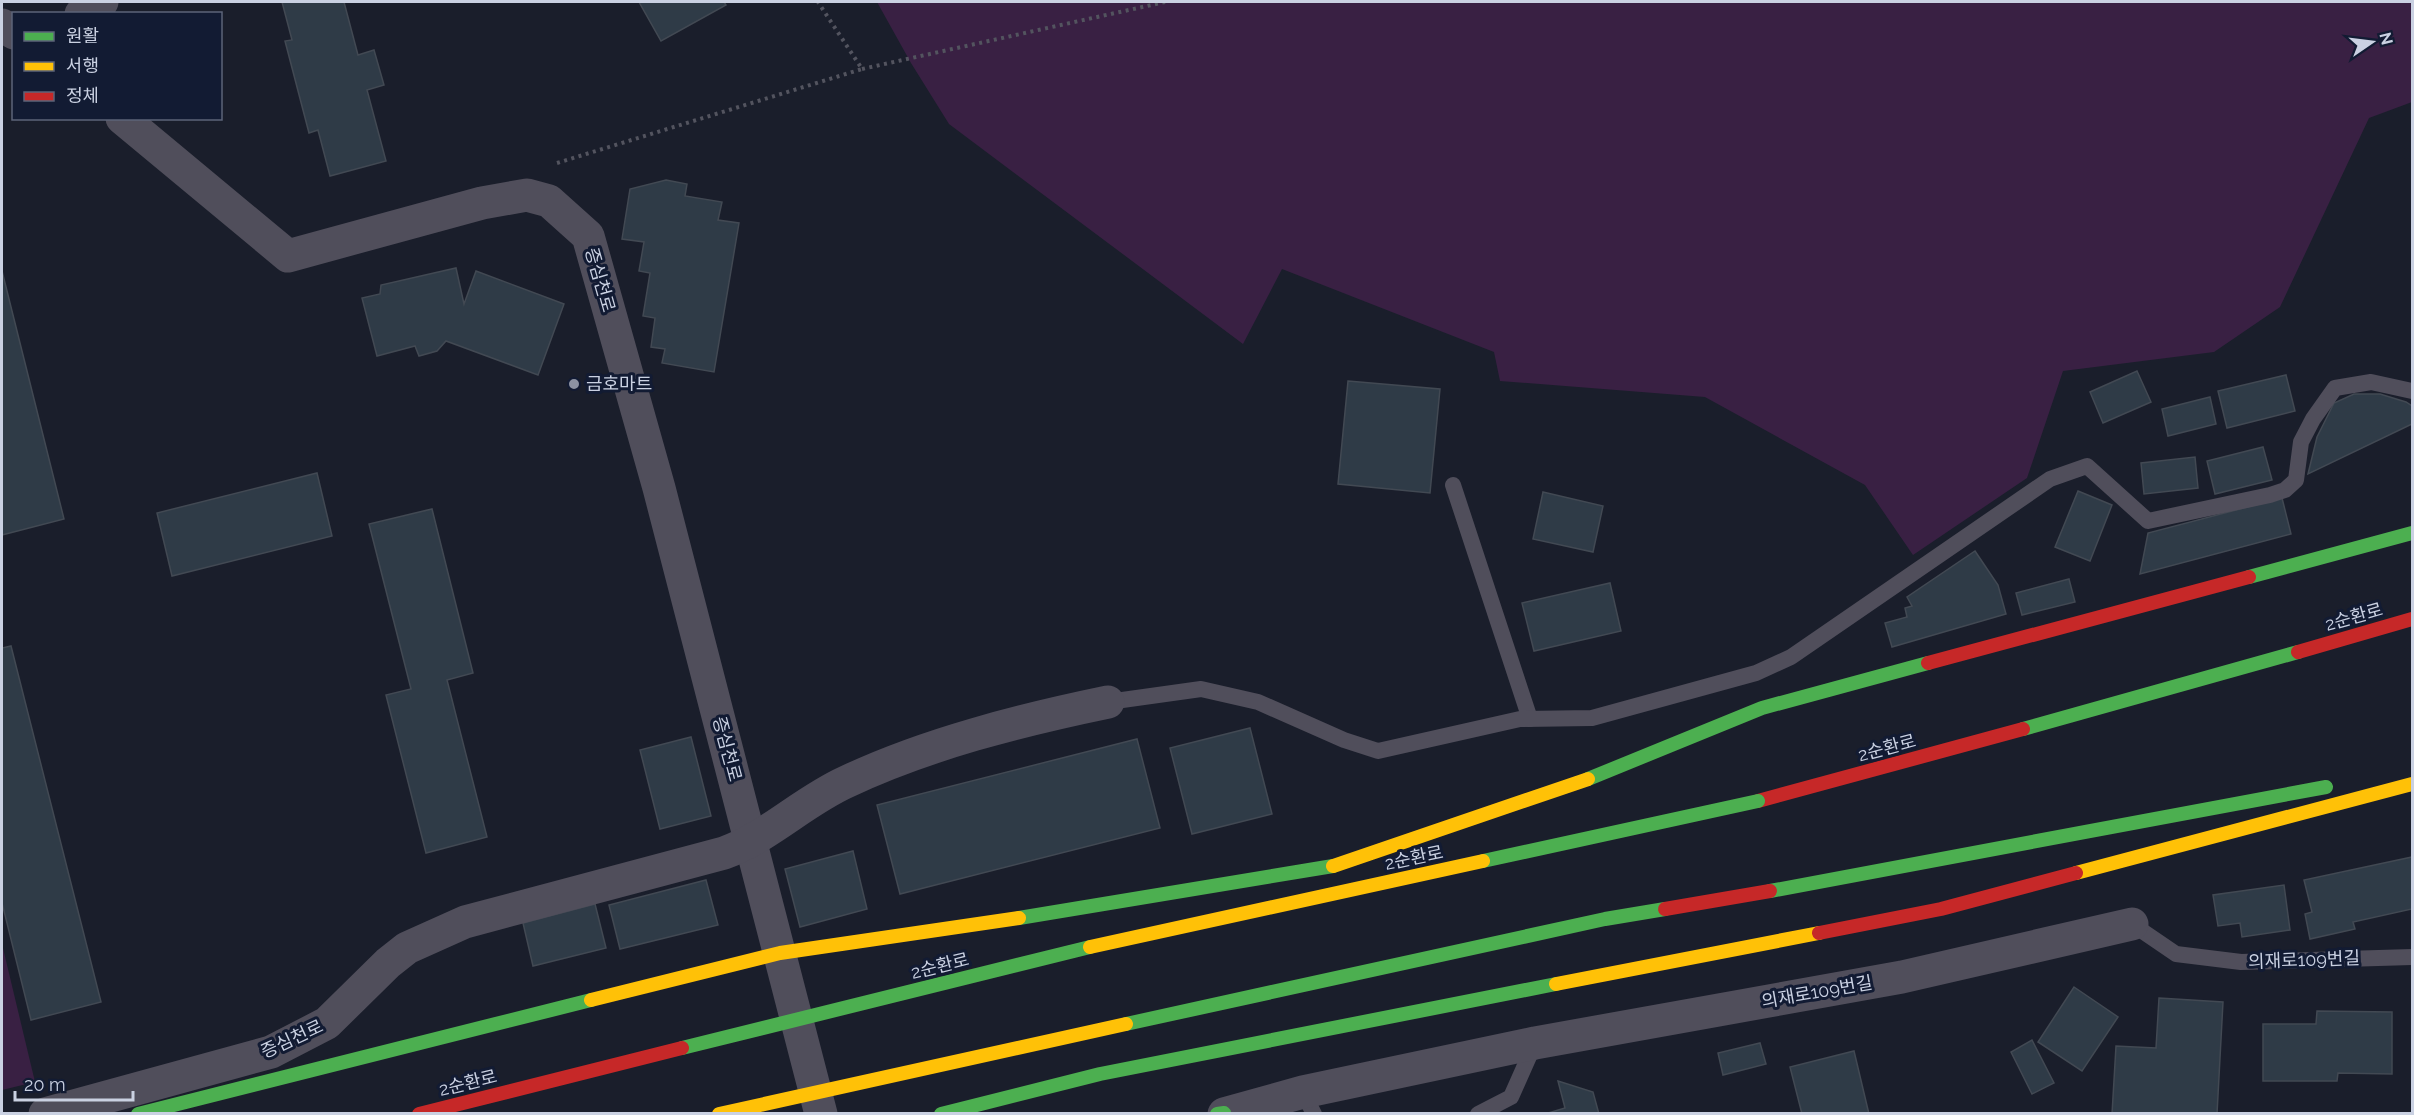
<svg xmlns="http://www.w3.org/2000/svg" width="2414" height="1115" viewBox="0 0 2414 1115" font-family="Raleway,'Noto Sans KR',sans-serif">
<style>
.green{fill:#392043}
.building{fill:#2f3b47;stroke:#424953;stroke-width:1.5}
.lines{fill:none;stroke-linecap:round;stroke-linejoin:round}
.path{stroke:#53545f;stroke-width:4;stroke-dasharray:3 4.5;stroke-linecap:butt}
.lane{stroke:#504e5b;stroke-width:16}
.street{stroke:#504e5b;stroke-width:33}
.fast{stroke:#4caf50;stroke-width:14}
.slow{stroke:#ffc107;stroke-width:14}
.jam{stroke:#c62828;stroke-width:14}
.fast-bridge{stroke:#4caf50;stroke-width:14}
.slow-bridge{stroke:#ffc107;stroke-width:14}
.jam-bridge{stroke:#c62828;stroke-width:14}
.poi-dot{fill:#8c92a2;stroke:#121b33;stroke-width:2}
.labels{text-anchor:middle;stroke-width:6;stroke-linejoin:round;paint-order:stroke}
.street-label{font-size:18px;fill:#cad1e2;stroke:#121b33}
.poi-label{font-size:18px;fill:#cad1e2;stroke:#121b33;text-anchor:start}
</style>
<rect width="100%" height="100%" fill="#1a1e2b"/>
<!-- green -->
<g class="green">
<polygon points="877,2 2412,2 2412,102 2369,118 2280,307 2214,352 2063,371 2027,478 1913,555 1865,485 1705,397 1500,381 1494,352 1282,269 1243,344 949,124 911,63"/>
<polygon points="2,944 35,1082 2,1090"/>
</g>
<!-- building -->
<g class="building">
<polygon points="282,2 344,2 358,55 374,50 384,85 367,90 386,161 330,176 318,130 309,133 285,41 292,40"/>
<polygon points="639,2 724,2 726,5 661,41"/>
<polygon points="666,180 687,184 685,196 722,202 718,220 739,223 714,372 662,363 665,349 651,347 655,318 643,316 650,273 639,271 644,242 622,239 630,189"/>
<polygon points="456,268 464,304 476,271 564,304 538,375 446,341 437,351 419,356 415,346 377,356 362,298 380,294 381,285"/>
<polygon points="2,271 64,519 2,535"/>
<polygon points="2137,371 2151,402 2103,423 2090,392"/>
<polygon points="2286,375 2295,411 2227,428 2218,391"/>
<polygon points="1348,381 1440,389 1430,493 1338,484"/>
<polygon points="2354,394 2380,394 2406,402 2412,406 2412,424 2308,474 2317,437 2334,403"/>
<polygon points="2210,397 2216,424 2168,436 2162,409"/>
<polygon points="2263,447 2272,480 2215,494 2207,461"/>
<polygon points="2195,457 2198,488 2144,494 2141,463"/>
<polygon points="317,473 332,536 172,576 157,513"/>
<polygon points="2078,491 2112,505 2090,561 2055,547"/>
<polygon points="1543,492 1603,506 1593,552 1533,539"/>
<polygon points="2282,498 2291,534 2140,574 2148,533"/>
<polygon points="432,509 473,673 447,680 487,837 426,853 386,695 411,689 369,524"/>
<polygon points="1975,551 1998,585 2006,614 1892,647 1885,623 1907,617 1905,608 1912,606 1907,597"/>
<polygon points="2069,579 2075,602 2022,615 2016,593"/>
<polygon points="1610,583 1621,631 1534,651 1522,603"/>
<polygon points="11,646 101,1002 31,1020 2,903 2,648"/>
<polygon points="1250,728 1272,814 1192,834 1170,748"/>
<polygon points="691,737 711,816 660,829 640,750"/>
<polygon points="1137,739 1160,828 900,894 877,805"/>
<polygon points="853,851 867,909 800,927 785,869"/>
<polygon points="2412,857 2412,909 2353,922 2355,929 2310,939 2305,914 2312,912 2304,880"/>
<polygon points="706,880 718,925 620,949 609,905"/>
<polygon points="2284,885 2290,930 2242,937 2240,923 2218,926 2213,895"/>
<polygon points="595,904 606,948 533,966 523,923"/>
<polygon points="2074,987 2118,1017 2082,1071 2038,1042"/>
<polygon points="2159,998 2223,1002 2217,1114 2112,1114 2116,1046 2156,1048"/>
<polygon points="2317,1011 2392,1012 2392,1074 2338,1073 2337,1081 2263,1081 2263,1024 2316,1024"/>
<polygon points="2032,1040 2054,1083 2032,1094 2011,1052"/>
<polygon points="1760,1043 1766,1064 1723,1075 1718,1053"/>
<polygon points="1854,1051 1869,1114 1802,1114 1790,1067"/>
<polygon points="1558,1081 1593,1092 1599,1114 1545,1114 1565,1108"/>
</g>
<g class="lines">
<!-- path -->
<g class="path">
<polyline points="862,69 1165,2"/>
<polyline points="557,163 862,69 818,2"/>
</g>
<!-- lane -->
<g class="lane">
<polyline points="1453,485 1530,719"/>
<polyline points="1108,702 1201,689 1258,702 1344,740 1378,751 1520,719 1592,718 1756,673 1791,657 2050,479 2087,466 2148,521 2270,495 2285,490 2296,480 2301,442 2313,419 2335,388 2371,382 2412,391"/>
<polyline points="2132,924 2176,954 2241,962 2412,957"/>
<polyline points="1303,1092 1314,1114"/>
<polyline points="1478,1114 1511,1097 1535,1043"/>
</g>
<!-- street -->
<g class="street">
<polyline points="81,14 102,2"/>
<polyline points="2,25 14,33"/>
<polyline points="122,118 288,256 482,203 527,195 549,201 588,236 659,488 821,1114"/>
<path d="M 45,1114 L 271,1052 L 327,1023 L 388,963 L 407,948 L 465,922 L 724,853 C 770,836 802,802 846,782 C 926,744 1021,720 1108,702"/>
<polyline points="1224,1114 1303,1092 1535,1043 1902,977 2132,924"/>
</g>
<!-- fast -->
<g class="fast">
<polyline points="2249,577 2412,533"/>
<polyline points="2023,729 2298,652"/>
<polyline points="1588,779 1762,708 1928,663"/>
<polyline points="1770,891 2326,787"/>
<polyline points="1019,918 1333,866"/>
<polyline points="138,1114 591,1000"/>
<polyline points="941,1114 1100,1074 1556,984"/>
<polyline points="1217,1114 1224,1113"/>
</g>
<!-- slow -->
<g class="slow">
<polyline points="1333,866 1588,779"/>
<polyline points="2076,873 2412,784"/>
<polyline points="1556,984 1819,933"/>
<polyline points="591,1000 780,953 1019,918"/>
</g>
<!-- jam -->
<g class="jam">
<polyline points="2298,652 2412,619"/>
<polyline points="1928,663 2249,577"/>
<polyline points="1758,801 2023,729"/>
<polyline points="1819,933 1941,909 2076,873"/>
</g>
<!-- fast-bridge -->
<g class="fast-bridge">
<polyline points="1483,861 1758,801"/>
<polyline points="1126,1024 1605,919 1665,909"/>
<polyline points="682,1048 1090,947"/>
</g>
<!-- slow-bridge -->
<g class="slow-bridge">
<polyline points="1090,947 1483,861"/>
<polyline points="719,1114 1126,1024"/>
</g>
<!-- jam-bridge -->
<g class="jam-bridge">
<polyline points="1665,909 1770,891"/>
<polyline points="419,1114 682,1048"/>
</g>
</g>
<!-- markers -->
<circle class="poi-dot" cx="574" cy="384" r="6"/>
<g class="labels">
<!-- street labels -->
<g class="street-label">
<text transform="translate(600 280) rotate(74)" y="6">증심천로</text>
<text transform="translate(2354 617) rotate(-16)" y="6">2순환로</text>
<text transform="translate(1887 748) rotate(-15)" y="6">2순환로</text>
<text transform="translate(727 749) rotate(75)" y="6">증심천로</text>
<text transform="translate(1414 858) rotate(-12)" y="6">2순환로</text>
<text transform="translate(2304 960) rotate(-2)" y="6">의재로109번길</text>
<text transform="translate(940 966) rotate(-14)" y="6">2순환로</text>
<text transform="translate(1817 992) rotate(-10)" y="6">의재로109번길</text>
<text transform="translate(292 1039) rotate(-25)" y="6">증심천로</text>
<text transform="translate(468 1083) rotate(-14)" y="6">2순환로</text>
</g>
<!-- poi labels -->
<g class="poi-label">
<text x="586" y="390">금호마트</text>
</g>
</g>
<!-- border -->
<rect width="2414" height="1115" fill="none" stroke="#cad1e2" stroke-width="6"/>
<!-- legend -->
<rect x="12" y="12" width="210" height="108" fill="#121b33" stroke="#5c6479" stroke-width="1.5"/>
<rect x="24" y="32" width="30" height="9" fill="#4caf50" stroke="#5c6479" stroke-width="1.5"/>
<text x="66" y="42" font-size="18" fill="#cad1e2">원활</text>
<rect x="24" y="62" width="30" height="9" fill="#ffc107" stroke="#5c6479" stroke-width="1.5"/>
<text x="66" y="72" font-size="18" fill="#cad1e2">서행</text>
<rect x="24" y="92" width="30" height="9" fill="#c62828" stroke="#5c6479" stroke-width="1.5"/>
<text x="66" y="102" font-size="18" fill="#cad1e2">정체</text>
<!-- north arrow -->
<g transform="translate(2372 42) rotate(76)" stroke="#121b33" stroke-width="4.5" paint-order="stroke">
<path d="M0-4.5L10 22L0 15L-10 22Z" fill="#cad1e2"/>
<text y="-9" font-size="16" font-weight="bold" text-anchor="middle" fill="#cad1e2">N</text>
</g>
<!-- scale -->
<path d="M15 1091v9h118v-9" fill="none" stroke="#cad1e2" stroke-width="3"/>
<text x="24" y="1091" font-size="18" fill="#cad1e2" stroke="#121b33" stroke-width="4.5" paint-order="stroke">20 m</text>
</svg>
